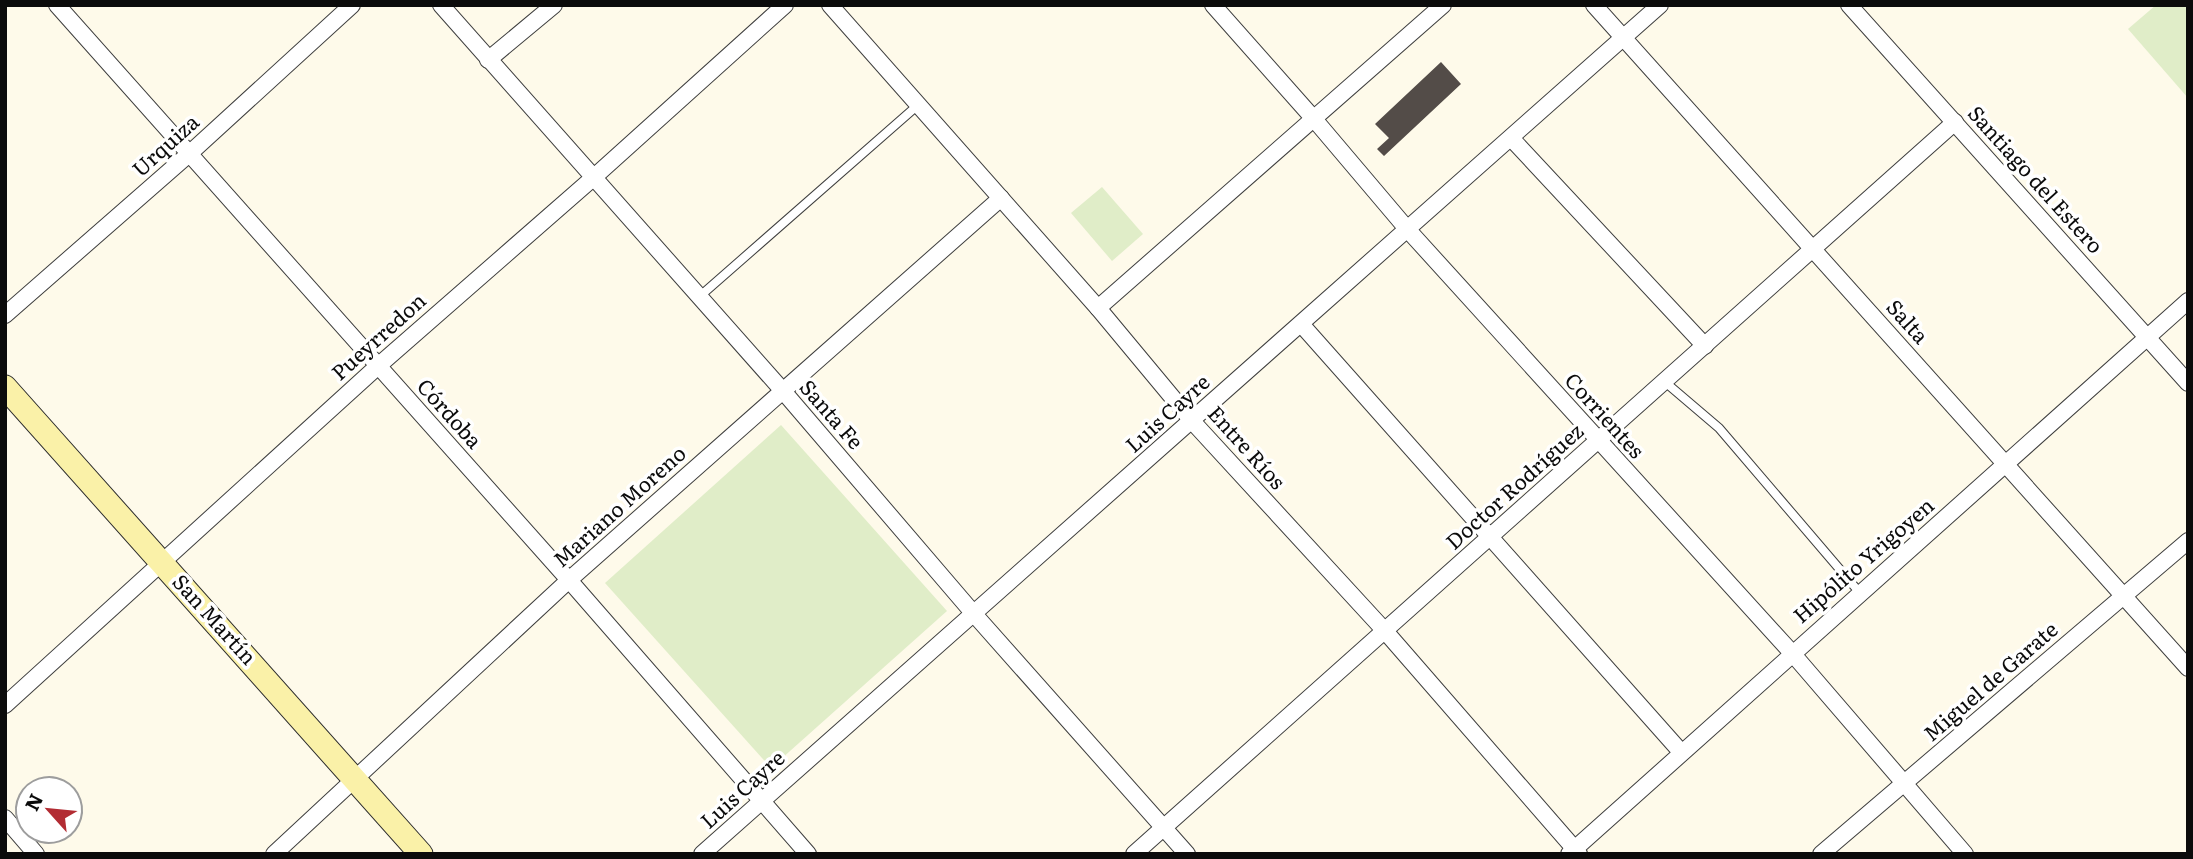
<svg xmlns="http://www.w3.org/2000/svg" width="2193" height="859" viewBox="0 0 2193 859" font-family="Literata,serif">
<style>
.pitch{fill:#e0edc8}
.building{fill:#534c48}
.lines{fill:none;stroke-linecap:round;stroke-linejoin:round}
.lane-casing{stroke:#3e3e3e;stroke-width:10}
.street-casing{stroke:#3e3e3e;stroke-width:18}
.secondary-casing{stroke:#2d2d2d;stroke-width:25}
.lane{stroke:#fff;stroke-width:8}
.street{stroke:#fff;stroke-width:16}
.secondary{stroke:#faf1a8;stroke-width:23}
.labels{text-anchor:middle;stroke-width:7;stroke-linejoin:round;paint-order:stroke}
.street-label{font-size:21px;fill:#0b0b0b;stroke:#fff}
</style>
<rect width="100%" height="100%" fill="#fefaea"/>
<!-- pitch -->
<g class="pitch">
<polygon points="2156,5 2188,5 2188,98 2128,29"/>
<polygon points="1102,187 1143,234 1112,261 1071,213"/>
<polygon points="781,425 947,611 771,768 605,583"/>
</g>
<!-- building -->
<polygon class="building" points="1441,62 1461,84 1384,156 1377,149 1389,138 1375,124"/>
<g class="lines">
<!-- lane casing -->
<g class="lane-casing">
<g id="lane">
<polyline points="699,297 918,105"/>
<polyline points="1665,382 1719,428 1860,593"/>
</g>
</g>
<!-- street casing -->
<g class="street-casing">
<g id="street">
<polyline points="57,5 569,580 808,854"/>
<polyline points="441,5 783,391 974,614 1187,854"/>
<polyline points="830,5 1098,308 1192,421 1385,631 1579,854"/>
<polyline points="1213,5 1314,119 1408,230 1792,653 1965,854"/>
<polyline points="1594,5 2188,668"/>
<polyline points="1849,5 2188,383"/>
<polyline points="488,60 554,5"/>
<polyline points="1511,138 1705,346"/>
<polyline points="1098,308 1443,5"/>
<polyline points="5,315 189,154 352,5"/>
<polyline points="1301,324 1681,752"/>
<polyline points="5,705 378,366 593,178 785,5"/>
<polyline points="5,818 36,854"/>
<polyline points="274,854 569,580 1001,198"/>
<polyline points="702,854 1660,5"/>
<polyline points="1134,854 1955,122"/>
<polyline points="1569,854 2188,301"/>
<polyline points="1821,854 2188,541"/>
</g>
</g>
<!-- secondary casing -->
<g class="secondary-casing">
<polyline id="secondary" points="5,387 421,854"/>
</g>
<!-- lane -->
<use href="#lane" class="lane"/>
<!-- street -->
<use href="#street" class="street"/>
<!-- secondary -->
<use href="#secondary" class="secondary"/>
</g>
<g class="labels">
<!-- street labels -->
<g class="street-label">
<text transform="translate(166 146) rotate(-42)" y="7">Urquiza</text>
<text transform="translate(2035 180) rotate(48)" y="7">Santiago del Estero</text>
<text transform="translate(1907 322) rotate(48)" y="7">Salta</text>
<text transform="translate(379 337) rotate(-42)" y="7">Pueyrredon</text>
<text transform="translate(449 414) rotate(48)" y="7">Córdoba</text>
<text transform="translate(1168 414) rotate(-42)" y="7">Luis Cayre</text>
<text transform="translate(831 415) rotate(49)" y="7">Santa Fe</text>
<text transform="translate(1604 416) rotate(48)" y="7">Corrientes</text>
<text transform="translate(1246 448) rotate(48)" y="7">Entre Ríos</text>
<text transform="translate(1515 487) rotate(-42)" y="7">Doctor Rodríguez</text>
<text transform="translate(620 507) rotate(-42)" y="7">Mariano Moreno</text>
<text transform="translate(1864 561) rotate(-41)" y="7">Hipólito Yrigoyen</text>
<text transform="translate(214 620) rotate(48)" y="7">San Martín</text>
<text transform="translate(1991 682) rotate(-41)" y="7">Miguel de Garate</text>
<text transform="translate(743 790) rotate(-42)" y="7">Luis Cayre</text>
</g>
</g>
<!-- border -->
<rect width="2193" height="859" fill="none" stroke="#0b0b0b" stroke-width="14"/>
<!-- north arrow -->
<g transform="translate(49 810) rotate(297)"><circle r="33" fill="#ffffff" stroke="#9d9d9d" stroke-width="2"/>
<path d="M0-5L12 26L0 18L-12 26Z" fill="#b22c33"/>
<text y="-10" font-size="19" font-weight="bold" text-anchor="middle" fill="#0b0b0b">N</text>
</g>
</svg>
